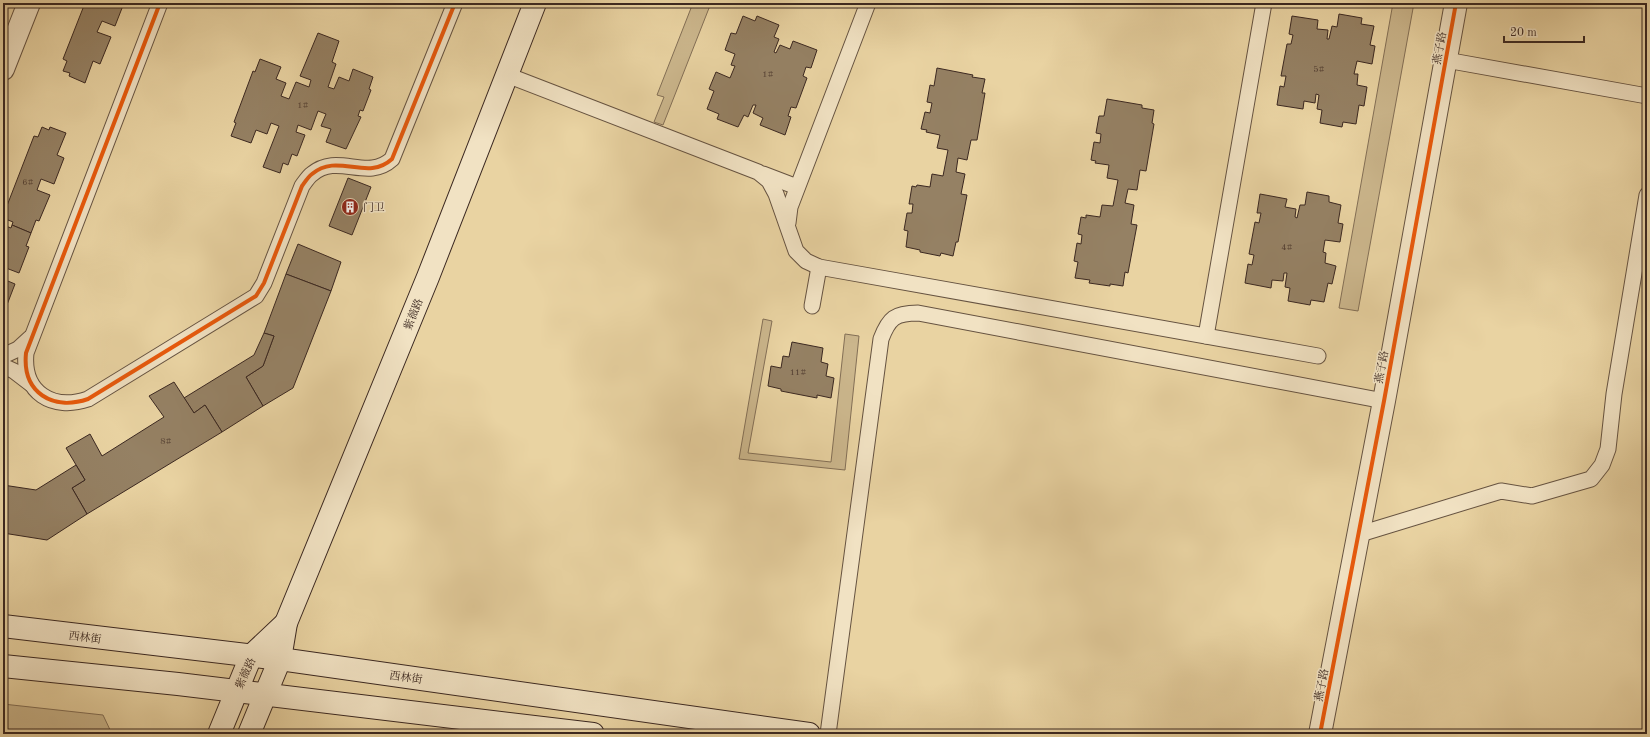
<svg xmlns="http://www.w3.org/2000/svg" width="1650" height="737" viewBox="0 0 1650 737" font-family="'Old Standard TT','Noto Serif SC',serif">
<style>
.green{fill:#cbb68c;stroke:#836f56}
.building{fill:#958164;stroke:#3b2821}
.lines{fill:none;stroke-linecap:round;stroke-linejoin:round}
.service-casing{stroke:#665341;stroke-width:17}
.minor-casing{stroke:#665341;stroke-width:24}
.secondary-casing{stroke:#3b2821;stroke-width:24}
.service{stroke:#f1e2c3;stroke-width:15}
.minor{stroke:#f1e2c3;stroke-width:22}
.secondary{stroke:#f1e2c3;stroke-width:22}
.cycleway-casing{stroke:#f1e2c3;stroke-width:6}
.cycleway{stroke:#e8590c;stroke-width:4}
.labels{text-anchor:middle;stroke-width:3;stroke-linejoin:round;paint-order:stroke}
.number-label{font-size:9px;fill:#523e32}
.street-label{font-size:11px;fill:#3b2821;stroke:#f1e2c3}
.poi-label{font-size:11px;fill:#3b2821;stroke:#f1e2c3;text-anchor:start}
</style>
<rect width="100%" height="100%" fill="#e9d3a2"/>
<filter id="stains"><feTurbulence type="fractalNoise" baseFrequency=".005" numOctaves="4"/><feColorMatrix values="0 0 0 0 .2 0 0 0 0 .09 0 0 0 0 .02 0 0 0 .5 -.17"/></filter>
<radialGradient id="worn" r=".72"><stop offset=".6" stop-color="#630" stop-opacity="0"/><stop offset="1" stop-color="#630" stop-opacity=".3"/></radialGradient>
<!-- green -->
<g class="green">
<polygon points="693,3 711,3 663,125 654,122 664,97 657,95"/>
<polygon points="1393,3 1414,3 1358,311 1339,308"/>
<polygon points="763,319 772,321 748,453 831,462 845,334 859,336 845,470 739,459"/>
<polygon points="3,704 103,715 112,734 3,734"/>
</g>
<!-- building -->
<g class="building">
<polygon points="85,3 124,3 115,26 102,21 97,32 111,37 100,64 93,61 85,83 69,76 70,73 63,71 67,61 63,59"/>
<polygon points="1339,14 1362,18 1361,24 1374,26 1370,45 1375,46 1372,64 1357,61 1354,74 1358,74 1357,85 1367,87 1364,106 1359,105 1356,124 1343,122 1342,127 1320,123 1322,110 1317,109 1319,95 1316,94 1315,103 1304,101 1303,109 1277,105 1280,86 1284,87 1286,76 1281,76 1287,44 1291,44 1293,35 1289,34 1292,16 1318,20 1317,29 1328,30 1327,39 1329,39 1332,26 1337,27"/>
<polygon points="743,16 755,21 757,16 779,25 774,37 779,39 774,52 776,53 780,45 790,49 793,41 817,50 811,68 806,67 803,76 807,78 796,108 791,107 788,116 791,117 785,135 760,125 763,118 753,113 756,105 753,105 748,117 744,115 738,127 717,119 719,114 707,109 714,91 709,89 716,72 730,78 735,66 731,65 735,54 725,50 731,33 736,34"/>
<polygon points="318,33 339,41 332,62 336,64 328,87 334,89 339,77 349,81 353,69 373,77 369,89 371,90 363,111 360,110 358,116 361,117 346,149 326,142 331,129 321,126 326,114 318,111 311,130 298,125 296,132 305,135 297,156 292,154 288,165 283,163 280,173 263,167 279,126 271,123 267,134 256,130 251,143 231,136 236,123 234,122 253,71 255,72 260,59 281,67 276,79 286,83 281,96 289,99 296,82 309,87 311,80 300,76"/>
<polygon points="937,68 973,75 972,77 985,79 982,93 985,93 977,140 971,140 967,160 958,158 956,172 965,174 961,194 967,195 958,242 956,242 953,256 941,253 940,256 920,252 920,250 906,247 908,231 904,230 907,213 912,213 913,204 909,204 912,186 916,187 917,185 930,187 932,174 943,176 948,150 937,148 940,135 926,132 927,130 921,129 925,112 930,113 932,103 927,102 930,85 934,86"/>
<polygon points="1107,99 1142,105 1142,108 1154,110 1152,123 1154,124 1146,171 1140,170 1137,190 1128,189 1125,203 1134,205 1131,224 1137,225 1128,273 1125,272 1123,286 1110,284 1110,286 1089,283 1090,280 1075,278 1078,262 1074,261 1077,243 1081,244 1082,235 1078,234 1081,217 1086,218 1086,215 1100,217 1102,205 1113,206 1118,180 1107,178 1109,165 1095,163 1096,161 1091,160 1094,142 1100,143 1101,134 1096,133 1099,116 1104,116"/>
<polygon points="42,127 49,130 50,127 66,133 57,155 64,158 54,184 41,179 37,190 50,195 39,221 36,220 31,233 12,225 13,222 3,218 3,216 34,136 38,137"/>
<polygon points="348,178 371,187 352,235 329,226"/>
<polygon points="1307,192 1329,196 1329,202 1341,205 1338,223 1343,224 1340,242 1325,240 1323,252 1326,253 1325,263 1336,266 1332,284 1328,283 1324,302 1311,300 1310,305 1288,301 1290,288 1285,287 1287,273 1284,273 1283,281 1272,280 1271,288 1245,283 1248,264 1252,265 1254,255 1249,254 1255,222 1259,223 1261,213 1257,213 1260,194 1287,199 1285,207 1296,209 1295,217 1297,218 1300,205 1305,205"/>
<polygon points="3,225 11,228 12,225 31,233 26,246 29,247 19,273 6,268 3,275"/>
<polygon points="298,244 341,262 331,291 286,274"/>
<polygon points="286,274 331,291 293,388 263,406 246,377 263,366 274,336 264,333"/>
<polygon points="3,279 15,284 5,310 3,310"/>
<polygon points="264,333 274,336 263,366 246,377 263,406 222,432 205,405 194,413 184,398 254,355"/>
<polygon points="792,342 823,348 821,362 828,364 826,376 834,378 831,398 817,395 817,398 781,391 781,389 768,386 771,366 781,368 783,356 789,357"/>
<polygon points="174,382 194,413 205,405 222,432 87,514 72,488 85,480 66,448 90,434 102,456 164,417 149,396"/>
<polygon points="76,465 85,480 72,488 87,514 47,540 3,533 3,485 36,490"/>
</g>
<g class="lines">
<!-- service casing -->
<g class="service-casing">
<g id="service">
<path d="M 160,3 L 26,353 C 22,393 53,411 88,399 L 256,296 L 264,283 L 302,186 C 305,182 308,177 312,174 C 338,152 367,182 392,159 L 455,3"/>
<polyline points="1446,60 1647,96"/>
<polyline points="507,75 758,172 769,181 776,194 796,251 806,261 819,267 1318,356"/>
<polyline points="763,174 797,187"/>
<polyline points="788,223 790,207 868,3"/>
<polyline points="812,306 819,267"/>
<polyline points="1206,336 1264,3"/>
<polyline points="3,356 18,349 30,338"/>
<polyline points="3,366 14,371 31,384"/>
<polyline points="1360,534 1501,491 1532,496 1591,479 1602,465 1608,449 1614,394 1647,195"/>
<path d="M 828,734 L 881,339 C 889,318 895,313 918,313 L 1384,401"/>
</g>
</g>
<!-- minor casing -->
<g class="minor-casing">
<g id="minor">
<polyline points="3,69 29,3"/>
<polyline points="1320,734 1384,401 1456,3"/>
</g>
</g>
<!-- secondary casing -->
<g class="secondary-casing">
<g id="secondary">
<polyline points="3,626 280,659 809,734"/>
<polyline points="3,666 178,684 593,734"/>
<polyline points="219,734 251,656 286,623"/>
<polyline points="249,734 280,659 286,623 428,277 535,3"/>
</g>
</g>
<!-- service -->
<use href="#service" class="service"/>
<!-- minor -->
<use href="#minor" class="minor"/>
<!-- secondary -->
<use href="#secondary" class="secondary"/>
<!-- cycleway casing -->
<g class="cycleway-casing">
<g id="cycleway">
<path d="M 160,3 L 26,353 C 22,393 53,411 88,399 L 256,296 L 264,283 L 302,186 C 305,182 308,177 312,174 C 338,152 367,182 392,159 L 455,3"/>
<polyline points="1320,734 1384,401 1456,3"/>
</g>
</g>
<!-- cycleway -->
<use href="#cycleway" class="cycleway"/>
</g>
<!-- icons -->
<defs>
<g id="building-disc" transform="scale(0.9)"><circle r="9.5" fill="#8f2418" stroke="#f1e2c3"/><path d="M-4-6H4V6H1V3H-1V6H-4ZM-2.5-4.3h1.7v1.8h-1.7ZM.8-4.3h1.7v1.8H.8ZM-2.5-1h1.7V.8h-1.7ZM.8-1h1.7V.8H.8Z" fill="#fff"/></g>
</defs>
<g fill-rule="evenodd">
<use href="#building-disc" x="350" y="207"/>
</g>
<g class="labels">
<!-- number labels -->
<g class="number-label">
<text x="1319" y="72">5#</text>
<text x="768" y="77">1#</text>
<text x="303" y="108">1#</text>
<text x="28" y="185">6#</text>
<text x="1287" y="250">4#</text>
<text x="798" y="375">11#</text>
<text x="166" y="444">8#</text>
</g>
<!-- street labels -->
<g class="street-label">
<text transform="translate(1439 48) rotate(-80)" y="4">燕子路</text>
<text transform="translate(413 314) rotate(-68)" y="4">紫薇路</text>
<text transform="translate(1381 367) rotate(-80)" y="4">燕子路</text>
<text transform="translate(85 637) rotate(7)" y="4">西林街</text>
<text transform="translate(245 673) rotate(-65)" y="4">紫薇路</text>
<text transform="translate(406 677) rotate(8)" y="4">西林街</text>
<text transform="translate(1321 685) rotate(-79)" y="4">燕子路</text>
</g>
<!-- poi labels -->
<g class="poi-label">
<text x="363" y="211">门卫</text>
</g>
</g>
<!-- margin -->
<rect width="1650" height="737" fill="none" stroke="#e9d3a2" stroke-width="16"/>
<rect x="4" y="4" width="1642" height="729" fill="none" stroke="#3b2821" stroke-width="2"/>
<rect x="8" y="8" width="1634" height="721" fill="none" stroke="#3b2821"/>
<!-- scale -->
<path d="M1504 36v6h80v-6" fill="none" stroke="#3b2821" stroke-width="2"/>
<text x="1510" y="36" font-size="12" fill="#3b2821" stroke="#f1e2c3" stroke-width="3" paint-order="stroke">20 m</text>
<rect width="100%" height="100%" filter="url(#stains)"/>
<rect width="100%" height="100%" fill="url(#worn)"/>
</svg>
